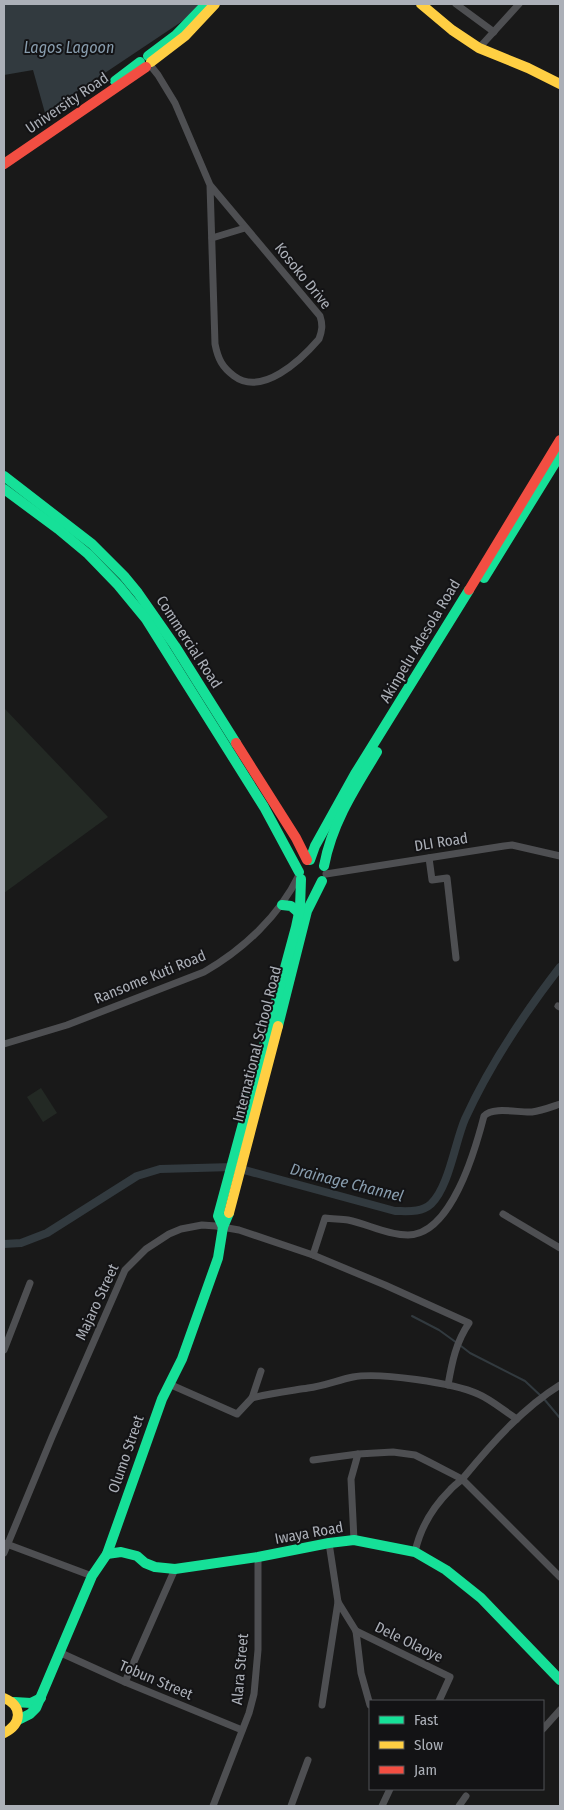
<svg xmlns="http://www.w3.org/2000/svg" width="564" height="1810" viewBox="0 0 564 1810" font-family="'Fira Sans Condensed',sans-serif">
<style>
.green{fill:#232924}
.water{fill:#323a3f}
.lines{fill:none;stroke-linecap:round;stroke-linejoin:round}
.stream{stroke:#323a3f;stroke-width:2}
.canal{stroke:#323a3f;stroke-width:8}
.street{stroke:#4e4f52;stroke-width:7}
.fast{stroke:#16e098;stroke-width:10}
.slow{stroke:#ffcf43;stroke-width:10}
.jam{stroke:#f24e42;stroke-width:10}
.labels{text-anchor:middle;stroke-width:4;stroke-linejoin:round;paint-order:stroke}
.street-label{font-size:15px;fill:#acb0b8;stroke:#131315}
.water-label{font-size:16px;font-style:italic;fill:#889dae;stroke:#131315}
</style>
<rect width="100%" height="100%" fill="#191919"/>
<!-- green -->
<g class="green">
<polygon points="4,708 108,817 4,893"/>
<polygon points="41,1088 57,1113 43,1122 27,1097"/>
</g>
<!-- water -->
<polygon class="water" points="4,4 201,4 196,12 45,113 33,70 4,75"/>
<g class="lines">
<!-- stream -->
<g class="stream">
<polyline points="412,1316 439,1330 457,1343"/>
<polyline points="461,1346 470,1353 525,1381 541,1396"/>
<polyline points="544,1399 560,1418"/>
</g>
<!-- canal -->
<path class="canal" d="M 4,1244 L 21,1243 L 47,1233 L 137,1176 L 160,1169 L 233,1167 L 395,1211 C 407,1211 421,1213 431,1204 C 449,1187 455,1142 465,1119 C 490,1064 523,1015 560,967"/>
<!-- street -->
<g class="street">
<polyline points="456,4 494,32"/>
<polyline points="479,48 519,4"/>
<path d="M 150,65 L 158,75 L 175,103 L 210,185 L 320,316 C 323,325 322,331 319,339 C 301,360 262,397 234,376 C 222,367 218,359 215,344 L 210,185"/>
<polyline points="212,238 245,228"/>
<polyline points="429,858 432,880 447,878 456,958"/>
<polyline points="326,874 504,846 512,845 560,856"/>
<polyline points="558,1006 560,1007"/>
<path d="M 4,1044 L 67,1025 L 204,972 C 244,949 279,916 299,875"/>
<polyline points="503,1214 560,1248"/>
<path d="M 313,1255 L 325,1218 C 332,1219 341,1219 348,1220 C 368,1224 387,1235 408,1235 C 451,1235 475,1151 484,1116 C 493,1106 519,1113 532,1112 C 541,1111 551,1107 560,1104"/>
<polyline points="4,1350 30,1283"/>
<polyline points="169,1384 237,1414 252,1398 261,1371"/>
<path d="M 252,1398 C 271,1393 289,1391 308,1388 C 324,1386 338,1380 353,1377 C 379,1372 454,1383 478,1394 C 492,1400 504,1411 517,1419"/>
<polyline points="313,1460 358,1454 393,1452 415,1455 429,1462 462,1479 560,1577"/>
<polyline points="354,1540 351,1479 358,1454"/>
<polyline points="4,1543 92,1576"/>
<polyline points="329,1543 338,1602 356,1631 361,1673 370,1705"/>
<path d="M 415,1552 C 420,1529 433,1507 450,1490 C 454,1485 460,1482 464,1477 C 492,1443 523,1408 560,1385"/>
<path d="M 4,1553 L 52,1437 L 125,1270 L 146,1249 L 169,1234 L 181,1229 L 202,1225 L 216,1226 L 239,1230 L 313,1255 L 385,1285 L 469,1323 C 456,1342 452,1362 448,1385"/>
<polyline points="356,1631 450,1677 439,1701"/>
<polyline points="61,1653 125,1682 242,1730"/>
<polyline points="125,1682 175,1569"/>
<polyline points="322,1705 338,1602"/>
<polyline points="543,1729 560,1710"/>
<polyline points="213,1806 249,1713 254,1694 258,1650 258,1557"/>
<polyline points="291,1806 308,1760"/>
<polyline points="382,1806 390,1789"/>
<polyline points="459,1806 466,1796"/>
</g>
<!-- fast -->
<g class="fast">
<polyline points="148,56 176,35 206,4"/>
<polyline points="115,81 140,62"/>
<polyline points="4,476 92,544 124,576 138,593 175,646 236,743"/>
<polyline points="4,489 58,529 88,554 118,585 146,619 264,807 299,872"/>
<polyline points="484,578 560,455"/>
<polyline points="310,860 315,846 355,774 469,590"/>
<path d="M 324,866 C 332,823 355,788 377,752"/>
<polyline points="282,905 291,906 299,913"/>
<polyline points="278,1026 307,911 322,881"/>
<polyline points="223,1227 218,1216 296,927 300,908 301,879"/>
<polyline points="107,1554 121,1552 137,1556 145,1563 155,1567 175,1569 258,1557 329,1543 354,1540 415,1552 446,1570 481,1598 560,1680"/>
<polyline points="14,1702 31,1703 41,1698"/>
<polyline points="18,1720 30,1714 36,1708 92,1576 107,1554 162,1399 182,1359 218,1258 223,1227 229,1213"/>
</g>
<!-- slow -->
<g class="slow">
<polyline points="421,4 452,30 479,48 528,68 560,84"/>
<polyline points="151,62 185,36 215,4"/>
<polyline points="229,1213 278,1026"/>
<path d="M 4,1698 C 23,1706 22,1724 4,1733"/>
</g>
<!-- jam -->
<g class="jam">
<polyline points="4,164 146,67"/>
<polyline points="469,590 560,440"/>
<polyline points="236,743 296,838 307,860"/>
</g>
</g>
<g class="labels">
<!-- street labels -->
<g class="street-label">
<text transform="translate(67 103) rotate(-34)" y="5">University Road</text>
<text transform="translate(303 276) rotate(51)" y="5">Kosoko Drive</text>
<text transform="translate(420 641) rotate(-59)" y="5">Akinpelu Adesola Road</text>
<text transform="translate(189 642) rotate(57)" y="5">Commercial Road</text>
<text transform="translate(441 842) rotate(-9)" y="5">DLI Road</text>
<text transform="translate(150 977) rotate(-22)" y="5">Ransome Kuti Road</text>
<text transform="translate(257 1044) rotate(-76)" y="5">International School Road</text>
<text transform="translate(97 1302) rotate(-65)" y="5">Majaro Street</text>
<text transform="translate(126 1454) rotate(-71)" y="5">Olumo Street</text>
<text transform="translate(309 1533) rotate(-10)" y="5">Iwaya Road</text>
<text transform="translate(409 1642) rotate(26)" y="5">Dele Olaoye</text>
<text transform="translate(240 1669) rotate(-85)" y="5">Alara Street</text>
<text transform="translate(156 1680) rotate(23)" y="5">Tobun Street</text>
</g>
<!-- water labels -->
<g class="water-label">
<text x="69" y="53">Lagos Lagoon</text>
<text transform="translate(347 1182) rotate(14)" y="6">Drainage Channel</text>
</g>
</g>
<!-- border -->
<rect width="564" height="1810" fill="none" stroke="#acb0b8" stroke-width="10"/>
<!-- legend -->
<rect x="369" y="1700" width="175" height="90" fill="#131315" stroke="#505256"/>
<rect x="379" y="1716" width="25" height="8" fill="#16e098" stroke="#505256"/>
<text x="414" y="1725" font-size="15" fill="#acb0b8">Fast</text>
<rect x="379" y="1741" width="25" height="8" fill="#ffcf43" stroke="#505256"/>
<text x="414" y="1750" font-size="15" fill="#acb0b8">Slow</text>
<rect x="379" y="1766" width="25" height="8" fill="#f24e42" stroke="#505256"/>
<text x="414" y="1775" font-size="15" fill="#acb0b8">Jam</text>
</svg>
